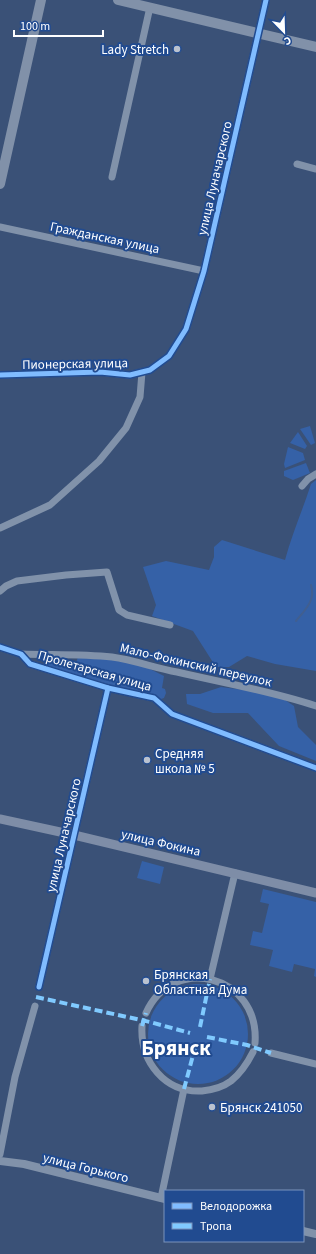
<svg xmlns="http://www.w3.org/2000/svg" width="316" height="1254" viewBox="0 0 316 1254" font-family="'Source Sans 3',sans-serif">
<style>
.green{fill:#3561a7}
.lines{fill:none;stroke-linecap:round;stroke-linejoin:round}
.stream{stroke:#415f90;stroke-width:2}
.minor{stroke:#8192aa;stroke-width:7}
.tertiary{stroke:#8192aa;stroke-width:8}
.secondary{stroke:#7e8da7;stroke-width:9}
.primary{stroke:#8191a9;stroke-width:10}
.quiet{stroke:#80caff;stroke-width:4;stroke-dasharray:8 4;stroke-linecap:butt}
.cycleway-casing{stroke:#214b90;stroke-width:8}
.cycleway{stroke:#80bcff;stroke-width:5}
.poi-dot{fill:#bac2cf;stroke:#214b90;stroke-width:1.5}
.labels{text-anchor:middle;stroke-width:4;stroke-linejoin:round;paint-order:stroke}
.poi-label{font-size:13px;fill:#fff;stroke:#214b90;text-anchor:start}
.street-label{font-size:13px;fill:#fff;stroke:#214b90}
.town-label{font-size:21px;font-weight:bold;fill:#fff;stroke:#214b90}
</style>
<rect width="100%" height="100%" fill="#3a5177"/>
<!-- green -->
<g class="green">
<polygon points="310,426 315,443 311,445 300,429"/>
<polygon points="298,432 307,446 305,449 290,443"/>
<polygon points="288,447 303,453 305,460 285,468 284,464"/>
<polygon points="306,463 310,473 293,480 284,476 284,471"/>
<path d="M 316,480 L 316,671 L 275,664 L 247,656 L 229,667 L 216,667 L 193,631 L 152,616 L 156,605 L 143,567 L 166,561 L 209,570 L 214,557 L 214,547 L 222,540 L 285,560 C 292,534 303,509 311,484 Z"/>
<polygon points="51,657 56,660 76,663 78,657 112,659 142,665 164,676 162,688 165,689 166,693 164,698 161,699 47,667 44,663 47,659"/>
<polygon points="221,687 261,692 282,698 294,706 298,727 316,745 316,761 279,746 248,713 213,713 187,704 186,694 200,694"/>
<polygon points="142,861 164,867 160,884 137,878"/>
<polygon points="263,889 316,902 316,977 314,976 315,969 294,964 292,972 269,966 273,950 250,945 253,931 262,933 269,904 260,902"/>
<circle cx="198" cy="1034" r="50"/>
</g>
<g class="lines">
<!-- stream -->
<path class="stream" d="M 296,621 C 305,610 316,600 311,585"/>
<!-- minor -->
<g class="minor">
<polyline points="297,164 316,169"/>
<polyline points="112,177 150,7"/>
<polyline points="0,227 204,271"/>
<polyline points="0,375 100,372 130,375 150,370 169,356 186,329 204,271 266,0"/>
<polyline points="302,486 308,479 316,474"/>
<polyline points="0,528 50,505 99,461 126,428 140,397 142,372"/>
<polyline points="0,591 6,586 17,581 66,575 107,572 119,610 127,615 170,625"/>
<polyline points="0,647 21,654 30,664 108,688 154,698 172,714 316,768"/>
<path d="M 21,654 C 51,655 82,654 112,657 C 134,660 155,668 177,672 C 224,683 271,691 316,706"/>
<polyline points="210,979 235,873"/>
<polyline points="39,987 108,688"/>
<path d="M 146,1013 C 173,953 260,975 255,1043"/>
<path d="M 142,1026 C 140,1062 165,1093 202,1091 C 212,1090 223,1087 231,1081 C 241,1073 247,1064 253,1052"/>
<polyline points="271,1053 316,1064"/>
<polyline points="0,1154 15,1077 35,1006"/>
<polyline points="161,1198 184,1089"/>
</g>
<!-- tertiary -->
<g class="tertiary">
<polyline points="0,1161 24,1164 165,1199"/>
<polyline points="303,1231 316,1234"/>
</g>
<!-- secondary -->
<polyline class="secondary" points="0,819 74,835 316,893"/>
<!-- primary -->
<g class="primary">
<polyline points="118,0 316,47"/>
<polyline points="0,184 41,0"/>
</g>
<!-- quiet -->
<g class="quiet">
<polyline points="36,997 150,1022 190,1033"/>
<polyline points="142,1026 146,1013"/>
<polyline points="200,1027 210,979"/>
<polyline points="207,1037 247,1045 271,1053"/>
<polyline points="184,1089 196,1044"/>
</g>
<!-- cycleway casing -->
<g class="cycleway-casing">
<g id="cycleway">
<polyline points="0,375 100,372 130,375 150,370 169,356 186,329 204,271 266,0"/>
<polyline points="0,647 21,654 30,664 108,688 154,698 172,714 316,768"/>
<polyline points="39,987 108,688"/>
</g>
</g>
<!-- cycleway -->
<use href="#cycleway" class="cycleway"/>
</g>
<!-- markers -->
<g class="poi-dot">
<circle cx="177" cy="49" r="4"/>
<circle cx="147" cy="760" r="4"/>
<circle cx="146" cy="981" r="4"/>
<circle cx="212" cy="1107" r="4"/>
</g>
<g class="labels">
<!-- poi labels -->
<g class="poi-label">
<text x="169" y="54" text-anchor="end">Lady Stretch</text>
<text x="155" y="758">Средняя<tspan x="155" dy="15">школа № 5</tspan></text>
<text x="154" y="979">Брянская<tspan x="154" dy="15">Областная Дума</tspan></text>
<text x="220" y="1112">Брянск 241050</text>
</g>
<!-- street labels -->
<g class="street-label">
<text transform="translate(214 178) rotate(-77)" y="5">улица Луначарского</text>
<text transform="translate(105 237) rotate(12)" y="5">Гражданская улица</text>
<text transform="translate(75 363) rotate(-1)" y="5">Пионерская улица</text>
<text transform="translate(196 664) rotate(13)" y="5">Мало-Фокинский переулок</text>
<text transform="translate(95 670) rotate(16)" y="5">Пролетарская улица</text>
<text transform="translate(63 835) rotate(-77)" y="5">улица Луначарского</text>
<text transform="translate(161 842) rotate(13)" y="5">улица Фокина</text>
<text transform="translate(86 1167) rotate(14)" y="5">улица Горького</text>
</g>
<!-- town labels -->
<g class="town-label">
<text x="176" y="1055">Брянск</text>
</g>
</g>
<!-- legend -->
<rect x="164" y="1190" width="140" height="52" fill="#214b90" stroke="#7a93bc"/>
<rect x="172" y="1203" width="20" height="6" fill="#80bcff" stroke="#7a93bc"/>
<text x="200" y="1210" font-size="12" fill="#ffffff">Велодорожка</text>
<rect x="172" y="1223" width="20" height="6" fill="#80caff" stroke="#7a93bc"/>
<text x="200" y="1230" font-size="12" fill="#ffffff">Тропа</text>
<!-- north arrow -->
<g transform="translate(284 32) rotate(157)" stroke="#214b90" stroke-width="3" paint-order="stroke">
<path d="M0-3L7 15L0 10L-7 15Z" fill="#ffffff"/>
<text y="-6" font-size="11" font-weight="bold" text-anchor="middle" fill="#ffffff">С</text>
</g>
<!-- scale -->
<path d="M14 30v6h89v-6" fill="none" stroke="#ffffff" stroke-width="2"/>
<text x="20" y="30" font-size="12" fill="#ffffff" stroke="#214b90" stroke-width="3" paint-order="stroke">100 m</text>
</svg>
